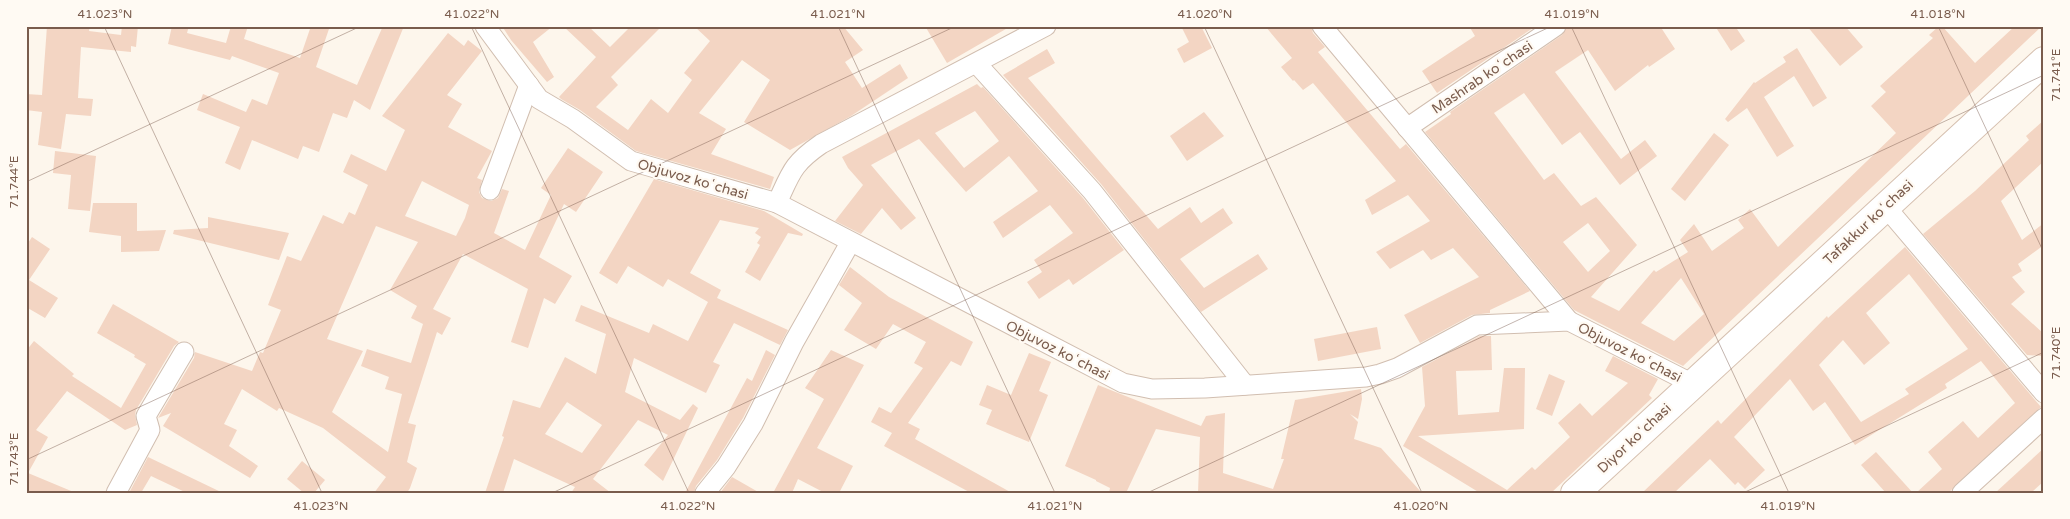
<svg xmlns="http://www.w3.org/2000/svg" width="2070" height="519" viewBox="0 0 2070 519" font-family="'Varela Round',sans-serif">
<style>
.building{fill:#f3d5c3;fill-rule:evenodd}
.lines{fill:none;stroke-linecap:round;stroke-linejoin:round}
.street-casing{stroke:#d1beb0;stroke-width:21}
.secondary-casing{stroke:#d6c0b0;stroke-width:30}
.street{stroke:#fff;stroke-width:19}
.secondary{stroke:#fff;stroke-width:28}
.ticks{fill:none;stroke:#7a5c4d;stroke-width:1;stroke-opacity:0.45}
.labels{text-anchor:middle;stroke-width:4.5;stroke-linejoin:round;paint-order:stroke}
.street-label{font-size:14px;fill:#7a5c4d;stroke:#fffaf3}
.neatline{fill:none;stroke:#7a5c4d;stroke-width:2}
.ticks-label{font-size:12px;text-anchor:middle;fill:#7a5c4d}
</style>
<rect width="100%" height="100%" fill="#fdf6ec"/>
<!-- building -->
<g class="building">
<polygon points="47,26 90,26 89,31 121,35 122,26 138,26 136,47 131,46 131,52 81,47 78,98 93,99 91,116 66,114 61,149 38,145 42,112 26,110 26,94 42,95"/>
<polygon points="172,26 189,26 187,33 226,43 231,26 248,26 244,39 300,58 311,26 330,26 316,67 357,85 383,26 404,26 370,110 354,100 347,118 333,113 319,152 303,146 298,159 252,140 240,170 225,163 240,127 197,110 203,94 246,112 252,99 267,105 279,73 232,56 230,60 168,44"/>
<polygon points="502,26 553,26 533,42 554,77 547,82 511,40"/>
<polygon points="563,26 588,26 610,47 631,26 662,26 611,77 618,85 596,107 628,130 651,99 668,113 692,80 684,73 710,41 694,26 843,26 863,50 845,62 862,88 900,64 908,78 851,116 790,150 744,122 770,80 742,60 699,113 726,129 711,154 774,177 770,189 636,151 580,110 561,99 559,97 596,57"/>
<polygon points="925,26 1011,26 947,63"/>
<polygon points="1181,26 1201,26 1212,48 1184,63 1177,49 1189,42"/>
<polygon points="1265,26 1311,26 1313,33 1325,47 1318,52 1400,149 1406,144 1530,291 1490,310 1490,313 1472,315 1420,343 1404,315 1479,277 1453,248 1431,260 1423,250 1390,269 1376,252 1430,221 1408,195 1372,215 1365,200 1396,181 1313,83 1303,90 1294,80 1293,81 1281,67 1292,58"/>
<polygon points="1469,26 1536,26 1437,93 1422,71 1475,36"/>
<path d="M 1567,26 L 1660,26 L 1675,49 L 1649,67 L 1648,65 L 1615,91 L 1588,50 L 1555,72 L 1621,159 L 1645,140 L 1657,156 L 1620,185 L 1580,132 L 1562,145 L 1524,93 L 1494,113 L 1544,180 L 1554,173 L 1581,206 L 1596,197 L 1637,245 L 1591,297 L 1619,311 L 1654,270 L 1656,272 L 1688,252 L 1680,240 L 1694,224 L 1712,251 L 1744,228 L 1738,220 L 1750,209 L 1778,247 L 1896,133 L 1871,106 L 1886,92 L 1880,86 L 1933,38 L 1929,35 L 1939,26 L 1942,26 L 1975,63 L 2015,26 L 2042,26 L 1683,366 L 1574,310 L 1425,132 L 1451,114 L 1450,112 L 1562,35 ZM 1588,223 L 1610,251 L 1588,272 L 1563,242 ZM 1681,278 L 1704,314 L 1674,341 L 1641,323 Z"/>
<polygon points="1715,26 1735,26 1745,41 1731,51"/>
<polygon points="1807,26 1845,26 1863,47 1840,66"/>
<path d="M 448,33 L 464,46 L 468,40 L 482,51 L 447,95 L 462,104 L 448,127 L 492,151 L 477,178 L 482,180 L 479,192 L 482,198 L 491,201 L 498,198 L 502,189 L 509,191 L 494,233 L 525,250 L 551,195 L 541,188 L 568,148 L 603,172 L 576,212 L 564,204 L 539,257 L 572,276 L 555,304 L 544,298 L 528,348 L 511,342 L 528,289 L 463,254 L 433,309 L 451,318 L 442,335 L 437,332 L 408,423 L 416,425 L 407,462 L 417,468 L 410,488 L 407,493 L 374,493 L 386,477 L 323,428 L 279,408 L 277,411 L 242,389 L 224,424 L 237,430 L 229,446 L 258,466 L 250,478 L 163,426 L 171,413 L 158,418 L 194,358 L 195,352 L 252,371 L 260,352 L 263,353 L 281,310 L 268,305 L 287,256 L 301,261 L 323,215 L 343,224 L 349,212 L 355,215 L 368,185 L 343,172 L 351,154 L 386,171 L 405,130 L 382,116 ZM 422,181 L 469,205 L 465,218 L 456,236 L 405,216 ZM 376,226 L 418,242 L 390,290 L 417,306 L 411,318 L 423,324 L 411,363 L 367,349 L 361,366 L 389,377 L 385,389 L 402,394 L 388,452 L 332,412 L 363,351 L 327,339 Z"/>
<polygon points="1797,48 1827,98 1813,107 1794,76 1764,97 1794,146 1777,157 1747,108 1728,122 1725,119 1754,82 1755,83 1786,62 1783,57"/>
<polygon points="1047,49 1055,63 1028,78 1158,229 1190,207 1201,223 1223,208 1233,223 1180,259 1204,288 1258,254 1268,269 1201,312 1101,184 1003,75"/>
<path d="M 977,84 L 981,88 L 983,87 L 1083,198 L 1124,250 L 1073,285 L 1069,279 L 1039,299 L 1027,282 L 1042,272 L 1034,260 L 1073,233 L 1050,205 L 1003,238 L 993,222 L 1038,191 L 1009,156 L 966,192 L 919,139 L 871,165 L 916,218 L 901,230 L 882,208 L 861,234 L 835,221 L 863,185 L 848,168 L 842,157 ZM 975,111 L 999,141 L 964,168 L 935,133 Z"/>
<polygon points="1204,112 1224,136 1187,161 1170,136"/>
<polygon points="2044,120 2044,161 2001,201 2022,240 2044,223 2044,245 2018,264 2022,271 2012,277 2025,292 2011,304 2044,334 2044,356 2027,355 1923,234 1975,191 2029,140 2026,136"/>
<polygon points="1714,133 1729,145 1685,201 1671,189"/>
<polygon points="55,151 96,156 90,211 68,209 71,175 53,173"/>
<path d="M 654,179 L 764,211 L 803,234 L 802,236 L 788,233 L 760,281 L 745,272 L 760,245 L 757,243 L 761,237 L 755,233 L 759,228 L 720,220 L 690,273 L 721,290 L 717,298 L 788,330 L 780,345 L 734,323 L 713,362 L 720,365 L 706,393 L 634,358 L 625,392 L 680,420 L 693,404 L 698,408 L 663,481 L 644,465 L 668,435 L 638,420 L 593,479 L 611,493 L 571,493 L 575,487 L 514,459 L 503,493 L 485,493 L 504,437 L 502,436 L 513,400 L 540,408 L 565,357 L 596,374 L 606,334 L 575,321 L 581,305 L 649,333 L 653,324 L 688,341 L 708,302 L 668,279 L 663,287 L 628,266 L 617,284 L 599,273 ZM 567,402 L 602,425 L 582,453 L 545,434 Z"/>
<polygon points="93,203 137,203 137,231 166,230 159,251 121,252 121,236 89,232"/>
<polygon points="208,217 289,233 279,260 173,234 174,230 208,228"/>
<polygon points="32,237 50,249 29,280 58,298 45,318 26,307 26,246"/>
<path d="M 1905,247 L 2041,407 L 1948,493 L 1916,493 L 1942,469 L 1928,452 L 1963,421 L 1978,438 L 2015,403 L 1981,361 L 1945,384 L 1947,388 L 1855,445 L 1825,402 L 1813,411 L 1790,379 L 1734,437 L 1765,470 L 1745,489 L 1738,482 L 1735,485 L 1710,459 L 1674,493 L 1642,493 L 1718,420 L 1721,424 L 1827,316 L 1828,318 ZM 1909,274 L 1968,349 L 1905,389 L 1909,394 L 1861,422 L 1819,365 L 1843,340 L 1864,365 L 1890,343 L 1866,313 Z"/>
<polygon points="850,267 889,297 973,342 961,366 951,361 908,423 920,429 915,439 1012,493 971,493 884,446 892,433 871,422 879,407 891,413 923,368 914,363 926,342 893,324 876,349 844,330 862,303 839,285"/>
<polygon points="113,304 179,342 174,346 136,410 135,415 137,425 125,430 67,391 36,430 48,437 28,473 76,493 26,493 26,351 34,341 74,374 72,376 121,408 146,364 134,357 135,355 97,333"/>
<polygon points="1377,327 1381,349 1318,361 1314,339"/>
<polygon points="1480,336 1491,336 1492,370 1456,371 1458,415 1499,412 1504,368 1525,368 1524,429 1418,436 1507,490 1532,467 1535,470 1570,437 1558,423 1580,403 1592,416 1628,383 1605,371 1613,356 1658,379 1649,395 1652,398 1551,493 1480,493 1403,446 1425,406 1422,367"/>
<polygon points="766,350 775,355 743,418 717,460 696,486 694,493 685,493 747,378 752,381"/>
<polygon points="831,350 864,365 817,448 853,466 839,493 825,493 798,479 792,493 773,493 824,399 805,388"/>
<polygon points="1029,353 1051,362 1039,391 1048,395 1029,442 986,424 992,410 979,405 987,385 1011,395"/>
<polygon points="1549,374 1565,381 1552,416 1536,409"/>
<polygon points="1098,385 1201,426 1206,416 1225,413 1223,473 1273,489 1284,459 1281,459 1295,400 1361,389 1362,399 1358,419 1350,414 1358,422 1354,439 1381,448 1422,493 1198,493 1200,437 1156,429 1126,493 1109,493 1110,488 1096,481 1096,480 1065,466"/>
<polygon points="2044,448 2044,481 2031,493 1995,493"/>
<polygon points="1876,452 1913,493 1886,493 1861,465"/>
<polygon points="148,457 223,493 187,493 151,476 141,493 129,493"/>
<polygon points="302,461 325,480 314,493 304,493 287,479"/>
<polygon points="732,477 760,493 720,493"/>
</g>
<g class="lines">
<!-- street casing -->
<g class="street-casing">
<g id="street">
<polyline points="485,26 539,99 573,119 631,161 777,203 1123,383 1152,389 1205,388 1366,377 1380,374 1397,368 1477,325 1569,321 1693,384"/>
<polyline points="1322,26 1569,321"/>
<polyline points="977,64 1092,191 1245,385"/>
<polyline points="1407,128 1556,26"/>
<polyline points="490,190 529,85"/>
<path d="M 777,203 C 791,173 792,164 821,144 L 1046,26"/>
<polyline points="1885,206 2044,393"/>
<polyline points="116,493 150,430 146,416 184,352"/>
<polyline points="705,493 726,467 753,424 794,342 850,243"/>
<polyline points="1962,493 2044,418"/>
</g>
</g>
<!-- secondary casing -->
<g class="secondary-casing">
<polyline id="secondary" points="1575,493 2044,61"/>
</g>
<!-- street -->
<use href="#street" class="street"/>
<!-- secondary -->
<use href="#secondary" class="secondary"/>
</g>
<!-- ticks -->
<path class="ticks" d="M 104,26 L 322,493M 471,26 L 689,493M 838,26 L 1055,493M 1204,26 L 1422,493M 1571,26 L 1789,493M 1938,26 L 2044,253M 26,182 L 361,26M 26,460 L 956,26M 552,493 L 1552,26M 1147,493 L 2044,75M 1743,493 L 2044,352"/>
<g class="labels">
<!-- street labels -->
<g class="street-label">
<text transform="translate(1482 77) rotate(-34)" y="5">Mashrab koʻchasi</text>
<text transform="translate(693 179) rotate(16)" y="5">Objuvoz koʻchasi</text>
<text transform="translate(1868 222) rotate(-43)" y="5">Tafakkur koʻchasi</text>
<text transform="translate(1058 350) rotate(27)" y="5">Objuvoz koʻchasi</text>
<text transform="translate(1630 352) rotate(27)" y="5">Objuvoz koʻchasi</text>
<text transform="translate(1634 438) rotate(-43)" y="5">Diyor koʻchasi</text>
</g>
</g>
<!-- border -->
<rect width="2070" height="519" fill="none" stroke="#fffaf3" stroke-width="55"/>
<rect x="28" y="28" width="2014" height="464" class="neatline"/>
<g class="ticks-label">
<text x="105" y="18">41.023°N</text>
<text x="472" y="18">41.022°N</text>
<text x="838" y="18">41.021°N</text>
<text x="1205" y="18">41.020°N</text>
<text x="1572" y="18">41.019°N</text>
<text x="1938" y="18">41.018°N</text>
<text transform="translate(2056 75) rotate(-90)" y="4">71.741°E</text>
<text transform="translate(14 182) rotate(-90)" y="4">71.744°E</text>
<text transform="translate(2056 353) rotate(-90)" y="4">71.740°E</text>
<text transform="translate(14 459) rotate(-90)" y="4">71.743°E</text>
<text x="321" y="510">41.023°N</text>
<text x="688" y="510">41.022°N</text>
<text x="1055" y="510">41.021°N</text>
<text x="1421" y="510">41.020°N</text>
<text x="1788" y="510">41.019°N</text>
</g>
</svg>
